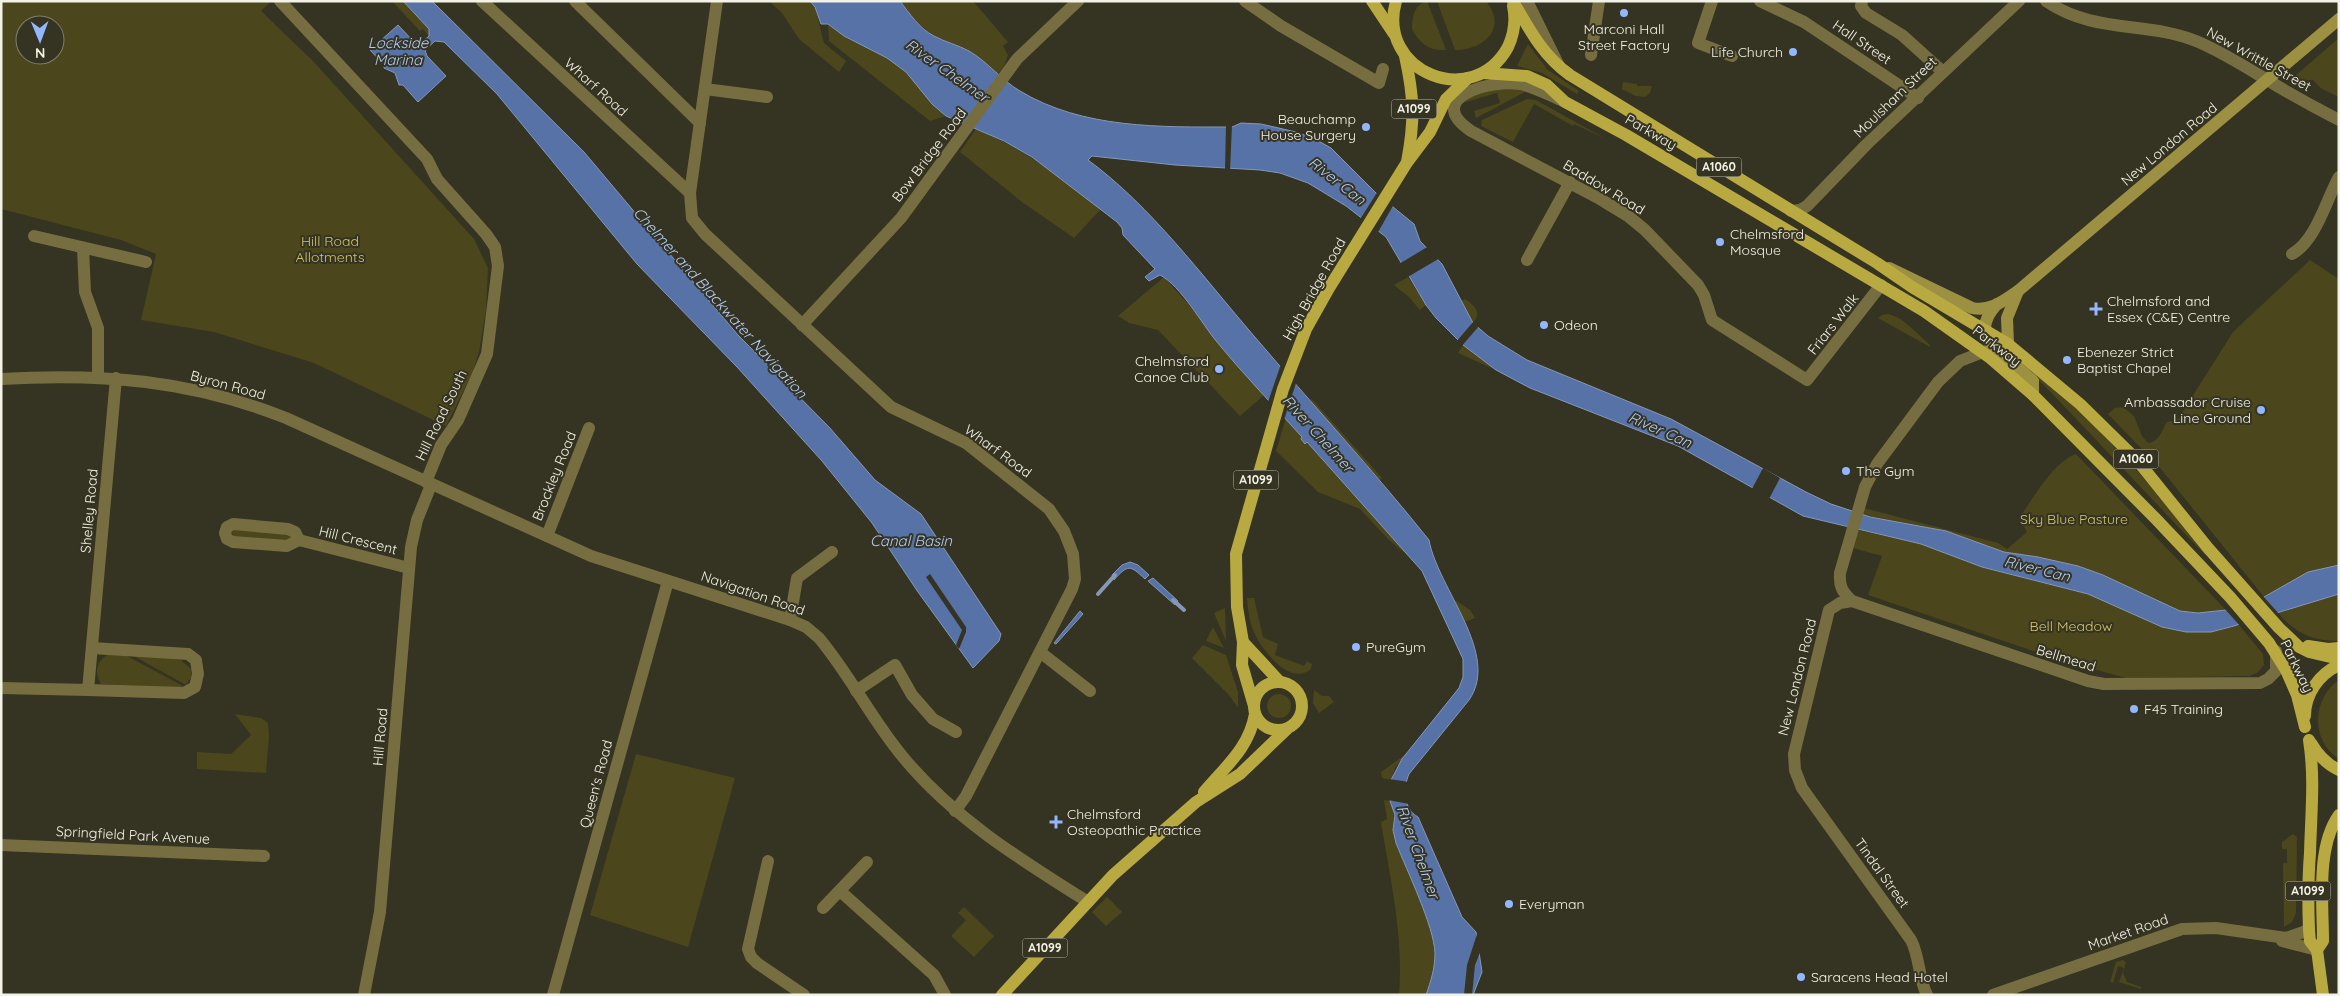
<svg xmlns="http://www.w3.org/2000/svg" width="2340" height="996" viewBox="0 0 2340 996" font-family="Quicksand,sans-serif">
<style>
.green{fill:#4c461c;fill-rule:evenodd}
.water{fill:#5772a6;stroke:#8698b9}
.pier{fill:#353321}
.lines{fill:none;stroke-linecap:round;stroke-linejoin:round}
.stream{stroke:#8698b9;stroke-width:4}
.minor{stroke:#766e40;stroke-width:12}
.tertiary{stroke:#766e40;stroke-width:12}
.secondary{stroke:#9c9042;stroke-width:12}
.primary{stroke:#b9a941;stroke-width:12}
.poi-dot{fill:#92b7fd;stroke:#353321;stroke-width:2}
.labels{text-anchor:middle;stroke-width:4;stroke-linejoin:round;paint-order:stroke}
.shield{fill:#353321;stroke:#bab9ab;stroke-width:1}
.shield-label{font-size:12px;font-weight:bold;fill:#f3f2e6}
.poi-label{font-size:14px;fill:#f3f2e6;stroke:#353321;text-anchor:start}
.street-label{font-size:14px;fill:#f3f2e6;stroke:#353321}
.park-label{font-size:14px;fill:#d3c567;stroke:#353321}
.water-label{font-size:15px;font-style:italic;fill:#b3ccfa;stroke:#353321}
</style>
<rect width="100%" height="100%" fill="#353321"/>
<!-- green -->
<g class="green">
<path d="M 1,1 L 271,1 L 261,11 L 313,61 L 474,239 L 488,268 L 486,311 L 479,352 L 472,374 L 446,426 L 314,363 L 214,332 L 141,320 L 156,254 L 121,240 L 1,209 ZM 25,25 L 55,25 L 55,55 L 25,55 Z"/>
<polygon points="392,1 403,1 429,29 429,36 423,29 420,31"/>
<polygon points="769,1 810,1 815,7 824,43 846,61 839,72 799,39 782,13"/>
<polygon points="900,1 973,1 1008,42 1003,46 1008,55 1004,66 998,74 970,51 932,35 913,18"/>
<path d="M 1427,1 L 1446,50 C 1429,51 1419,43 1412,29 C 1412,17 1414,5 1427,1 Z"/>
<path d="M 1437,1 L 1486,1 C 1508,28 1484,50 1455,50 Z"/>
<polygon points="828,24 844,36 887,58 907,72 932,104 946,116 930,121 829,41"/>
<polygon points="2339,38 2339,97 2322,89 2313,80 2296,81 2294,79 2296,75"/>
<polygon points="1528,44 1548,70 1579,91 1577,94 1542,73 1517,66"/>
<polygon points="1623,82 1637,84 1637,86 1652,86 1650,93 1645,97 1636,96 1622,89"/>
<polygon points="1505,87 1527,91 1476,118 1474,111 1500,103 1497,93 1459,104 1462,99"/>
<polygon points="1527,99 1536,100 1606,139 1574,124 1573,126 1534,104 1513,142 1481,126 1482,120"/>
<path d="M 976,129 C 1023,149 1062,177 1101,209 L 1074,238 L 1022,202 L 960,152 Z"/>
<path d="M 2310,260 L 2339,279 L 2339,565 L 2308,572 L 2264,597 L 2161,469 L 2108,414 L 2115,408 L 2123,407 L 2134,416 L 2142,436 L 2148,443 C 2159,442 2162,430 2167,422 L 2178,419 L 2233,332 Z"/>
<polygon points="1164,277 1198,315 1218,343 1264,395 1240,416 1158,330 1129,323 1118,316"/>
<polygon points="1408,277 1426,305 1420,310 1409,297 1394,285"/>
<path d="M 1465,299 C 1475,305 1482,313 1473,323 L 1460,301 Z"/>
<path d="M 1887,314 C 1903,316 1917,334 1930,345 L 1930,347 L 1878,318 L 1882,315 Z"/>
<polygon points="1463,345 1496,370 1458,353"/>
<path d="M 2003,348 C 2024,365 2046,381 2066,399 C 2118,446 2163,499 2206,554 L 2205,555 L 2045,386 Z"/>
<polygon points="1312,399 1382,478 1379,480 1310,400"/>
<polygon points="1286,418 1303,438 1301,439 1307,442 1324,461 1414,561 1387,538 1360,509 1318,492 1276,451"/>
<path d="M 2076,454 L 2226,610 L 2198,613 L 2180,611 L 2103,575 L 2078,566 L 1995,550 L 1946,531 L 1862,515 L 1864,508 L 1998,543 L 2007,549 L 2027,532 L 2019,518 C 2033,499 2053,462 2076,454 Z"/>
<polygon points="234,528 291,534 291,541 234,538 231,530"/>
<polygon points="1858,530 1921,544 1982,567 2088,594 2162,627 2186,632 2211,632 2239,625 2263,654 2264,665 2257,673 2249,676 2126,678 2060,660 1868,595 1882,556 1853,548"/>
<path d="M 2339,594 L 2339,641 C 2312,641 2295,633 2278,613 Z"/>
<path d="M 1247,598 L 1254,598 L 1263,637 L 1278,644 L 1275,655 L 1304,666 L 1307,661 L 1312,664 L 1311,669 C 1290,687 1261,649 1254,632 C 1249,621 1248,609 1247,598 Z"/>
<polygon points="1457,601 1470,610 1475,618 1464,622 1453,602"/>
<polygon points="1225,608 1226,641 1214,613"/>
<polygon points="1213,627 1224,648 1206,641"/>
<polygon points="1203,645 1226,655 1238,692 1238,708 1229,695 1192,658"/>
<path d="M 107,655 L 125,655 L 183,686 L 179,688 L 101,684 C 94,673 96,662 107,655 Z"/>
<polygon points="132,655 181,660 191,669 191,677 186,685"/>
<path d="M 2339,680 L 2339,759 C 2310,741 2312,698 2339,680 Z"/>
<polygon points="1314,690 1322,696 1329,696 1334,702 1319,713 1313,703"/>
<circle cx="1279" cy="706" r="12"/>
<polygon points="235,714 261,718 268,723 269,736 266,773 197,769 197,752 231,754 251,735"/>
<polygon points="636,754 735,778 688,947 590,915"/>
<polygon points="1406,754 1395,768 1391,780 1382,778 1381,772"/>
<path d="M 1384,800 L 1390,801 L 1395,815 L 1393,830 L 1396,843 C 1407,871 1434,926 1435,953 C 1435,968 1431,981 1426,995 L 1399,995 C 1404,937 1390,878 1381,822 L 1387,819 Z"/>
<polygon points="2293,834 2297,837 2296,913 2292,922 2284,927 2283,863 2287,863 2287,849 2282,849 2282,842"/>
<polygon points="1107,897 1122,912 1106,926 1092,912"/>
<polygon points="964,907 994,936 974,957 951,936 966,920 958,913"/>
<polygon points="2123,960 2126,962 2123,973 2127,982 2141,987 2141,989 2119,982 2124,968 2118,966 2113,983 2110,982 2116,962"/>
</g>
<!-- water -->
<g class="water">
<polygon points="403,1 432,1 584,152 738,335 829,427 875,480 921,514 1001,634 999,641 973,668 918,592 872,523 822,461 737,367 637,264 497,94 444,42 435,41 425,50 427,56 446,76 418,102 403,85 399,85 395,73 384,68 384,65 370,50 398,25 415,43 420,44 429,36 429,29"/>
<path d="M 810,1 L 900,1 C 909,13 920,29 934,36 C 945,42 958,45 969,51 C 988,62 1001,80 1020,91 C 1083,129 1161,127 1232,127 L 1241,123 L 1261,124 L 1296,132 L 1315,139 L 1331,148 L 1377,194 L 1414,224 L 1420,241 L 1442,264 L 1473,323 L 1488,336 L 1527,360 L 1671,419 L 1806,492 L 1831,504 L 1870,517 L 1946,531 L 2004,552 L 2038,557 L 2078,566 L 2103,575 L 2180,611 L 2198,613 L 2226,610 L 2264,597 L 2308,572 L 2339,565 L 2339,594 L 2234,626 L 2211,632 L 2186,632 L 2162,627 L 2088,594 L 1982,567 L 1921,544 L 1803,516 L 1678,446 L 1530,388 L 1496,370 L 1463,345 L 1436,318 L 1426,305 L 1386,237 L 1346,206 L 1308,183 L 1280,173 L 1260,170 L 1175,165 L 1092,156 L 1088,160 C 1151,206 1203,277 1254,336 C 1312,404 1373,470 1429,540 C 1438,589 1501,654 1469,700 L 1409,774 C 1403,788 1403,809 1418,817 L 1462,917 L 1476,932 L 1482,972 L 1473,995 L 1426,995 C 1431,981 1435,968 1435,953 C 1434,926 1407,871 1396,843 L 1393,830 L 1395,815 L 1390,801 L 1391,780 L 1402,759 L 1459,688 L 1463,677 L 1463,659 L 1422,571 L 1307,442 L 1305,444 L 1301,439 L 1302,437 C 1274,406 1244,375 1217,342 C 1202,324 1181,286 1160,275 L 1149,281 L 1145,277 L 1155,269 L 1123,235 L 1122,228 L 1117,222 L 1032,157 L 1004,141 L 946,116 L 932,104 L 906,72 L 887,58 L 844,36 L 828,24 L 821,24 L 815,7 Z"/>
<path d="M 1130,562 L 1138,565 L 1149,575 L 1145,579 C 1130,565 1128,564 1114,580 L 1112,575 L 1122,565 Z"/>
<polygon points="1153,578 1178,601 1175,605 1148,581"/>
<polygon points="1080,611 1083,614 1056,644 1054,643"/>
</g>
<!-- pier -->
<g class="pier">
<polygon points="1232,124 1230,171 1225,171 1226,125"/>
<polygon points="1378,191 1394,204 1377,234 1359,221"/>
<polygon points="1429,246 1440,258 1406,278 1399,264"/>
<polygon points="1474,321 1479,326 1461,347 1456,342"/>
<polygon points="1281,364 1297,380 1284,420 1268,402"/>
<polygon points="1763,468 1780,478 1769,499 1752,489"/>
<polygon points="930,574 966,627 966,632 959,649 956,645 962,630 926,577"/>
<polygon points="2262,595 2280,615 2241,627 2224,608"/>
<polygon points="1389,779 1409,782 1409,804 1388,800"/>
<polygon points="1478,931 1482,948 1475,965 1472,995 1464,995 1467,965"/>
</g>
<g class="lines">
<!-- stream -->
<g class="stream">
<polyline points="1098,594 1115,575"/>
<polyline points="1173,600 1184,610"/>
</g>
<!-- minor -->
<g class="minor">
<polyline points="280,1 427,159 437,179 486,234 495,247 498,266 487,354 458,420 441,445 426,482"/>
<polyline points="482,1 690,193 692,218 705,234 891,407 966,443 1049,509 1064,531 1073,554 1075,579 1072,589 966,796 955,811"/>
<polyline points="575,1 700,123"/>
<polyline points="1245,1 1281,26 1379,83 1383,69"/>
<polyline points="1527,1 1558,64"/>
<polyline points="1712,1 1698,43 1732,56"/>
<polyline points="1760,1 1804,22 1918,98"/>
<polyline points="1862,1 1861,6 1866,13 1902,35 1943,72"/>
<path d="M 2046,1 C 2094,34 2147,21 2196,41 C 2218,50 2239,63 2259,75 C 2285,91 2312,106 2339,120"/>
<polyline points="1591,55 1599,1"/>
<polyline points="705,89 767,97"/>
<path d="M 1563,101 C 1549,95 1534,87 1520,84 C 1491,79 1422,98 1471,131 L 1600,199 L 1628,216 L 1645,230 L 1698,285 L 1704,295 L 1712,320 L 1807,380 L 1881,285"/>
<polyline points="690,193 717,1"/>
<polyline points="34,236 146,262"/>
<polyline points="83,248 85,292 98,328 98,377"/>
<path d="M 2292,254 C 2316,241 2326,200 2339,177"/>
<polyline points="1527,260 1570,182"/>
<polyline points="802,325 901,218 1017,59 1078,1"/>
<path d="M 1983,352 L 1960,361 L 1938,382 L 1877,464 L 1865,487 L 1840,573 C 1839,586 1842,592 1852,601 L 2088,681 L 2104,684 L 2260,683 L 2268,679 L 2276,671 L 2276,651"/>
<path d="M 1,379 C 102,373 191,380 286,418 L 591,556 L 790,620 L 806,627 L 819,638 C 850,675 872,720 903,757 C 953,818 1021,860 1088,902"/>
<polyline points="547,536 589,428"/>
<polyline points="299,540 295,532 288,529 233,524 227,527 225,533 227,539 233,542 287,546 299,540 409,568"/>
<path d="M 1852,601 L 1840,603 L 1829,610 L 1794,754 L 1795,770 L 1802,788 L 1911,940 C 1920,957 1918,977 1927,995"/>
<polyline points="790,620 797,578 832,552"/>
<polyline points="1040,652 1090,691"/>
<polyline points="1,688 88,690 116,378"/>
<polyline points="88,690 184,693 195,687 198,674 196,660 188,654 92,648"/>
<polyline points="856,691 895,665 912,695 933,719 956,732"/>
<polyline points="1,845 264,856"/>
<polyline points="768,861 748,949 751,957 757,963 804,995"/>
<polyline points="840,891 934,975 945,995"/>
<polyline points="823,908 867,862"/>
<polyline points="364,995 380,912 411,547 417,520 431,485"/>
<polyline points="553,995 668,581"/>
</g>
<!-- tertiary -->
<g class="tertiary">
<polyline points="1791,211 1800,210 1807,206 1867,144 2019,1"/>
<polyline points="2282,941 2317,950"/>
<polyline points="1993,995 2182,929 2216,928 2286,938 2309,930"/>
</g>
<!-- secondary -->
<g class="secondary">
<path d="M 1889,268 L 1972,308 C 1990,312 2003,301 2018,291 L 2339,19"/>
<path d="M 1997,304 C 1987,315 1979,329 1990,343 L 2033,381 L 2033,395"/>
<polyline points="2008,344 2007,318 2018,291"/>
</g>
<!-- primary -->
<g class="primary">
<polyline points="1372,1 1394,34"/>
<path d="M 1396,1 C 1376,72 1473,111 1508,47 C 1514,34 1516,20 1513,6"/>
<path d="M 1513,1 C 1529,29 1543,56 1570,75 L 1877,263 L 1912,287 L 2008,344 L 2080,404 L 2137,460 L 2208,548 L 2279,628 L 2299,647 L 2309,652 L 2339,659"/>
<path d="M 1405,56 C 1414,97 1415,120 1407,162"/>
<polyline points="1483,73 1527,76 1547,85 1565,102 1626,135 1924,311 1989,357 2033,395 2155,518 2230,597 2269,643 2286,670 2297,695 2305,727"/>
<polyline points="1243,642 1279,681"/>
<polyline points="2308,646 2328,649 2339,648"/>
<circle cx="1278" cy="706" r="24"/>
<polyline points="1254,706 1242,665 1243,642 1237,607 1236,554 1283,389 1306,329 1329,288 1406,164 1430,132 1446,99 1468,78"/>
<path d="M 2305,716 C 2305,694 2319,674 2339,665"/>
<path d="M 2309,740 C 2315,778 2311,814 2310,853 C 2308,878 2308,904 2309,930 L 2310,941 L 2317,950 L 2323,995"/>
<path d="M 2311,743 C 2318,755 2326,764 2339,770"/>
<path d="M 1204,792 C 1226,766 1249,748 1255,714"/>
<path d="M 2317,950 L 2323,941 C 2323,903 2316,847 2339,815"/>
<polyline points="1002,995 1113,875 1196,802 1240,774 1286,730"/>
</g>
</g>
<!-- markers -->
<g class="poi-dot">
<circle cx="1624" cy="13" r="5"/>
<circle cx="1793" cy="52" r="5"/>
<circle cx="1366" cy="127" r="5"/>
<circle cx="1720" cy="242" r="5"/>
<path d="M2093.5 301.5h5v5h5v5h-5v5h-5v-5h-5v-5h5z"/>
<circle cx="1544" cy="325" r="5"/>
<circle cx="2067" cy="360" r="5"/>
<circle cx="1219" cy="369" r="5"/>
<circle cx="2261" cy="410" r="5"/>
<circle cx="1846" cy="471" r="5"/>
<circle cx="1356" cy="647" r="5"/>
<circle cx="2134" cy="709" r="5"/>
<path d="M1053.5 814.5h5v5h5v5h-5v5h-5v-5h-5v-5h5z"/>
<circle cx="1509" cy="904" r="5"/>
<circle cx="1801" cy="977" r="5"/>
</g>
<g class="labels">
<!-- shield labels -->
<g class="shield">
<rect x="1391.5" y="99.5" width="45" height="19" rx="4"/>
<rect x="1696.5" y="157.5" width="45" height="19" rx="4"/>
<rect x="2113.5" y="449.5" width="45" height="19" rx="4"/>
<rect x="1233.5" y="470.5" width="45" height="19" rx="4"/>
<rect x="2285.5" y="881.5" width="45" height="19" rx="4"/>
<rect x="1022.5" y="938.5" width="45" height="19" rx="4"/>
</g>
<g class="shield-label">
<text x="1414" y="113">A1099</text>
<text x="1719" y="171">A1060</text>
<text x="2136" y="463">A1060</text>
<text x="1256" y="484">A1099</text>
<text x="2308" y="895">A1099</text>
<text x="1045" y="952">A1099</text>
</g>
<!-- poi labels -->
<g class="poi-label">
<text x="1624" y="34" text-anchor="middle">Marconi Hall<tspan x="1624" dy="16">Street Factory</tspan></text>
<text x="1783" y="57" text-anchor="end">Life Church</text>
<text x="1356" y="124" text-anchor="end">Beauchamp<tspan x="1356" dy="16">House Surgery</tspan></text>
<text x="1730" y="239">Chelmsford<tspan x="1730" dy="16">Mosque</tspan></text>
<text x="2107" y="306">Chelmsford and<tspan x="2107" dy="16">Essex (C&amp;E) Centre</tspan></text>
<text x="1554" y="330">Odeon</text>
<text x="2077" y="357">Ebenezer Strict<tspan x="2077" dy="16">Baptist Chapel</tspan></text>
<text x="1209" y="366" text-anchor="end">Chelmsford<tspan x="1209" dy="16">Canoe Club</tspan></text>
<text x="2251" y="407" text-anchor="end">Ambassador Cruise<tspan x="2251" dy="16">Line Ground</tspan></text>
<text x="1856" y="476">The Gym</text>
<text x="1366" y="652">PureGym</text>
<text x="2144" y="714">F45 Training</text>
<text x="1067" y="819">Chelmsford<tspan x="1067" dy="16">Osteopathic Practice</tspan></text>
<text x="1519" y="909">Everyman</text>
<text x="1811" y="982">Saracens Head Hotel</text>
</g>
<!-- street labels -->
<g class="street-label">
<text transform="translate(1862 42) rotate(34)" y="5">Hall Street</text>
<text transform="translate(2259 59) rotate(29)" y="5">New Writtle Street</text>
<text transform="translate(596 87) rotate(42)" y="5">Wharf Road</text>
<text transform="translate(1895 97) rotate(-44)" y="5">Moulsham Street</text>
<text transform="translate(1651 132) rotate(30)" y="5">Parkway</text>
<text transform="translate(2169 144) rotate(-40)" y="5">New London Road</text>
<text transform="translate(929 155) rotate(-53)" y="5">Bow Bridge Road</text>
<text transform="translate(1604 187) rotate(31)" y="5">Baddow Road</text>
<text transform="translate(1314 289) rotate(-61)" y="5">High Bridge Road</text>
<text transform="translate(1833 324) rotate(-52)" y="5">Friars Walk</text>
<text transform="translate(1997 346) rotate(38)" y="5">Parkway</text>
<text transform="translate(228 385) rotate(15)" y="5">Byron Road</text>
<text transform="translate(441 415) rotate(-64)" y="5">Hill Road South</text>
<text transform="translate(998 451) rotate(36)" y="5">Wharf Road</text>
<text transform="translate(554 476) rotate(-68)" y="5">Brockley Road</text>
<text transform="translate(89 511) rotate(-85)" y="5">Shelley Road</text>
<text transform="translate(358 540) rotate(14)" y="5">Hill Crescent</text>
<text transform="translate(753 593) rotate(19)" y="5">Navigation Road</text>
<text transform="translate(2066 658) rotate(17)" y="5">Bellmead</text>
<text transform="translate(2297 666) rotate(64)" y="5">Parkway</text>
<text transform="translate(1797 677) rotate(-76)" y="5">New London Road</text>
<text transform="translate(380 737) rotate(-85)" y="5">Hill Road</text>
<text transform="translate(596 784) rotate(-75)" y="5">Queen's Road</text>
<text transform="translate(133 835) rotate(3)" y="5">Springfield Park Avenue</text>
<text transform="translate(1882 873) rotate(54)" y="5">Tindal Street</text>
<text transform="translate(2128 932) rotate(-19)" y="5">Market Road</text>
</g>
<!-- park labels -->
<g class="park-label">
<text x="330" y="246">Hill Road<tspan x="330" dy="16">Allotments</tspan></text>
<text x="2074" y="524">Sky Blue Pasture</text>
<text x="2071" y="631">Bell Meadow</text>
</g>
<!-- water labels -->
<g class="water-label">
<text x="398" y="48">Lockside<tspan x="398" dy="17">Marina</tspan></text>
<text transform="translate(947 71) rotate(35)" y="5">River Chelmer</text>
<text transform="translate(1337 181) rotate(38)" y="5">River Can</text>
<text transform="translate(720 303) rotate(48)" y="5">Chelmer and Blackwater Navigation</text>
<text transform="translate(1660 430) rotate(24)" y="5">River Can</text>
<text transform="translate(1318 434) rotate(48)" y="5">River Chelmer</text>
<text x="911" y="546">Canal Basin</text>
<text transform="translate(2037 569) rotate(14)" y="5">River Can</text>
<text transform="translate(1418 852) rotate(70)" y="5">River Chelmer</text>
</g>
</g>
<!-- border -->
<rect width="2340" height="996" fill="none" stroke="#f3f2e6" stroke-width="5"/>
<!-- north arrow -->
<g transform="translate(40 40) rotate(179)"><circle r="24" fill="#353321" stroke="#817f70"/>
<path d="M0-4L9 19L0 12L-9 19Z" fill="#92b7fd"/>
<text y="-8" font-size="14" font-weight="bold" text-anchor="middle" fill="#f3f2e6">N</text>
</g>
</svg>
